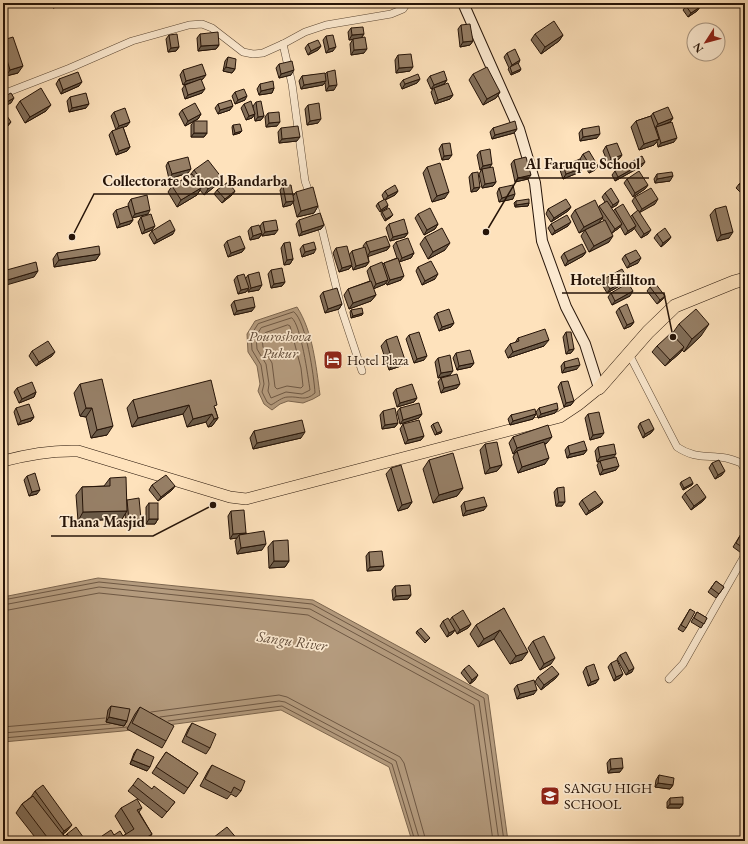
<svg xmlns="http://www.w3.org/2000/svg" width="748" height="844" viewBox="0 0 748 844" font-family="'EB Garamond',serif">
<style>
.water{fill:#b59c7f;stroke:#7c664f}
.lines{fill:none;stroke-linecap:round;stroke-linejoin:round}
.shore{stroke:#6e5844;stroke-width:1}
.street-casing{stroke:#5c4835;stroke-width:8}
.secondary-casing{stroke:#261408;stroke-width:12}
.primary-casing{stroke:#261408;stroke-width:12}
.highway-casing{stroke:#261408;stroke-width:14}
.street{stroke:#feecd3;stroke-width:7}
.secondary{stroke:#feecd3;stroke-width:10}
.primary{stroke:#fee2bc;stroke-width:11}
.highway{stroke:#fee2bc;stroke-width:13}
.wall{fill:#816d58;stroke:#261408}
.shaded-wall{fill:#695947;stroke:#261408}
.building{fill:#967f66;stroke:#261408}
.labels{text-anchor:middle;stroke-width:3.5;stroke-linejoin:round;paint-order:stroke}
.poi-label{font-size:14px;fill:#261408;stroke:#feecd3;text-anchor:start}
.water-label{font-size:15px;font-style:italic;fill:#5f4a38;stroke:#feecd3}
.leader{fill:none;stroke:#261408;stroke-width:1.5}
.callout-dot{fill:#261408;stroke:#feecd3;stroke-width:1.5}
.callout-label{font-size:15px;text-anchor:middle;font-weight:bold;fill:#261408;stroke:#feecd3;stroke-width:3.5;stroke-linejoin:round;paint-order:stroke}
</style>
<rect width="100%" height="100%" fill="#fee2bc"/>
<filter id="stains"><feTurbulence type="fractalNoise" baseFrequency=".005" numOctaves="4"/><feColorMatrix values="0 0 0 0 .2 0 0 0 0 .09 0 0 0 0 .02 0 0 0 .5 -.17"/></filter>
<radialGradient id="worn" r=".72"><stop offset=".6" stop-color="#630" stop-opacity="0"/><stop offset="1" stop-color="#630" stop-opacity=".3"/></radialGradient>
<!-- water -->
<g class="water">
<path d="M 297,307 C 313,332 316,366 320,395 L 313,399 L 303,403 L 288,401 L 280,404 L 272,410 L 264,404 L 258,391 L 260,384 L 257,366 L 248,352 L 247,334 L 255,321 Z"/>
<polygon points="98,578 313,600 488,695 508,841 412,841 389,767 281,710 123,731 3,742 3,597"/>
</g>
<g class="lines">
<!-- shore -->
<g class="shore">
<path d="M 294,312 C 306,321 314,376 315,393 C 305,402 300,396 288,397 C 282,397 277,402 271,405 L 267,402 L 262,392 L 264,384 L 261,365 L 252,350 L 251,335 L 258,324 Z"/>
<path d="M 292,318 C 301,325 308,377 310,390 L 302,394 L 286,392 L 271,398 L 268,391 L 269,384 L 266,364 L 257,349 L 256,336 L 261,328 Z"/>
<polygon points="288,325 290,326 301,368 303,386 301,388 287,386 277,389 275,387 272,363 263,347 262,338 265,333"/>
<polyline points="3,600 99,582 312,604 484,698 504,841"/>
<polyline points="3,605 99,587 310,609 479,701 499,841"/>
<polyline points="3,611 99,593 308,615 474,705 493,841"/>
<polyline points="151,712 279,695 287,697 400,757 404,763 426,841"/>
<polyline points="160,717 279,701 285,702 396,761 420,841"/>
<polyline points="168,721 282,706 392,764 415,841"/>
<polyline points="3,727 105,718"/>
<polyline points="3,733 110,724"/>
<polyline points="3,738 127,727"/>
</g>
<!-- street casing -->
<g class="street-casing">
<g id="street">
<polyline points="283,44 292,84 305,181 322,229 342,311 362,371"/>
<polyline points="3,94 70,68 132,41 189,25 202,24 212,28 243,52 253,54 263,53 283,44 305,32 326,25 391,14 403,9 407,3"/>
<path d="M 629,354 L 677,447 C 695,459 706,455 726,458 C 731,459 736,461 741,463 L 745,470"/>
<polyline points="669,679 683,664 745,555"/>
</g>
</g>
<!-- secondary casing -->
<g class="secondary-casing">
<polyline id="secondary" points="463,3 519,129 535,183 542,241 566,307 585,344 599,388"/>
</g>
<!-- primary casing -->
<g class="primary-casing">
<path id="primary" d="M 3,461 C 29,454 51,450 78,451 L 230,497 L 246,499 L 560,417 L 578,405 L 599,388"/>
</g>
<!-- highway casing -->
<g class="highway-casing">
<polyline id="highway" points="599,388 648,332 675,306 734,282 745,279"/>
</g>
<!-- street -->
<use href="#street" class="street"/>
<!-- secondary -->
<use href="#secondary" class="secondary"/>
<!-- primary -->
<use href="#primary" class="primary"/>
<!-- highway -->
<use href="#highway" class="highway"/>
</g>
<!-- wall -->
<g class="wall">
<polygon points="51,3 62,3 60,6 53,8"/>
<polygon points="686,6 700,7 697,11 688,17 683,10"/>
<polygon points="461,25 473,41 470,45 460,47 458,29"/>
<polygon points="351,28 364,34 361,38 364,53 351,55 350,44 353,39 356,39 349,40 348,32"/>
<polygon points="200,34 219,45 216,49 198,51 197,38"/>
<polygon points="535,34 563,35 559,41 541,54 531,40"/>
<polygon points="169,35 179,47 176,51 168,52 166,39"/>
<polygon points="326,36 333,51 326,53 323,40"/>
<polygon points="3,40 18,73 6,76 3,67"/>
<polygon points="308,44 321,46 318,50 308,55 305,48"/>
<polygon points="507,53 520,71 511,75 508,69 509,68 504,57"/>
<polygon points="398,55 410,71 396,73 395,60"/>
<polygon points="228,57 235,69 232,73 223,71 225,61"/>
<polygon points="279,64 291,75 279,78 276,68"/>
<polygon points="183,70 203,79 201,79 202,93 185,99 182,89 185,85 186,84 183,85 180,75"/>
<polygon points="327,72 334,90 326,91 325,83 323,85 301,89 299,81 302,76 325,74"/>
<polygon points="473,74 500,92 496,98 483,105 469,80"/>
<polygon points="430,76 447,80 444,84 453,95 450,99 435,104 431,92 433,89 431,89 427,80"/>
<polygon points="59,79 79,86 61,94 56,84"/>
<polygon points="420,79 417,83 402,89 400,84 403,80"/>
<polygon points="260,84 274,88 272,93 259,95 257,89"/>
<polygon points="235,92 245,100 235,104 232,96"/>
<polygon points="70,97 86,108 69,112 67,101"/>
<polygon points="20,101 46,111 25,123 16,107"/>
<polygon points="256,102 264,116 261,120 255,121 254,115 252,118 246,120 241,108 244,104 253,108 253,106"/>
<polygon points="218,104 230,110 218,114 215,108"/>
<polygon points="308,105 318,123 307,125 305,109"/>
<polygon points="182,110 201,114 198,119 185,126 179,114"/>
<polygon points="114,112 127,126 123,127 130,147 127,151 116,155 109,135 112,131 116,130 111,116"/>
<polygon points="268,113 277,126 266,127 265,117"/>
<polygon points="653,113 673,118 670,122 659,126 674,142 658,147 657,142 654,145 639,150 631,127 636,121 651,116"/>
<polygon points="194,121 207,133 204,137 191,137 191,125"/>
<polygon points="233,125 240,133 233,135 232,127"/>
<polygon points="281,128 297,141 279,143 278,132"/>
<polygon points="493,128 517,129 514,133 492,139 490,132"/>
<polygon points="582,129 597,138 580,141 579,133"/>
<polygon points="442,144 449,159 442,160 439,149"/>
<polygon points="606,146 622,155 619,159 608,163 603,151"/>
<polygon points="480,151 492,164 489,168 496,182 493,186 482,188 479,174 482,169 483,169 480,170 477,155"/>
<polygon points="583,154 598,166 595,170 589,173 580,159"/>
<polygon points="514,160 528,179 515,182 511,164"/>
<polygon points="168,162 188,173 169,179 166,166"/>
<polygon points="563,166 583,168 580,172 563,179 560,170"/>
<polygon points="642,166 615,181 612,175 615,171"/>
<polygon points="427,167 445,198 432,202 423,173"/>
<polygon points="194,170 218,184 204,195 200,190 197,195 177,207 168,192 172,186 191,174"/>
<polygon points="472,173 480,187 477,191 471,192 469,177"/>
<polygon points="657,174 670,181 655,183 654,179"/>
<polygon points="745,178 745,192 742,194 736,188 739,184"/>
<polygon points="627,179 648,185 645,189 633,197 624,183"/>
<polygon points="283,186 293,196 296,192 318,206 314,213 297,217 293,202 291,205 283,207 280,190"/>
<polygon points="499,188 513,199 499,202 497,193"/>
<polygon points="217,190 235,191 232,195 222,203 214,194"/>
<polygon points="385,191 398,191 395,195 385,200 387,208 380,212 376,206 378,203 384,200 382,195"/>
<polygon points="605,193 617,205 611,208 613,211 615,209 630,217 632,215 638,211 632,201 635,197 655,204 639,212 648,234 641,238 634,228 633,230 625,235 620,226 619,228 612,233 609,242 589,252 581,236 585,230 604,221 602,218 599,223 579,233 571,216 575,210 599,207 605,202 602,197"/>
<polygon points="131,199 148,214 132,218 133,220 130,224 117,228 113,214 116,210 131,216 128,204"/>
<polygon points="516,201 529,203 528,206 515,207 514,203"/>
<polygon points="571,207 568,211 551,222 546,214 548,209"/>
<polygon points="715,209 729,238 717,241 710,215"/>
<polygon points="382,212 391,217 385,221 381,214"/>
<polygon points="418,214 438,224 435,229 424,235 415,218"/>
<polygon points="141,217 155,226 152,230 142,234 138,222"/>
<polygon points="299,220 324,225 321,229 299,236 296,224"/>
<polygon points="263,222 275,234 262,236 262,234 259,238 250,240 248,231 251,227 261,232 260,226"/>
<polygon points="389,224 408,233 405,237 390,241 386,228"/>
<polygon points="551,224 568,226 552,235 548,228"/>
<polygon points="152,231 173,234 154,244 149,235"/>
<polygon points="657,234 671,237 668,241 661,247 654,238"/>
<polygon points="425,237 445,250 428,259 420,244"/>
<polygon points="227,241 245,248 242,252 228,257 224,245"/>
<polygon points="366,242 390,246 387,250 368,256 369,262 366,266 353,270 352,266 349,269 339,272 333,253 336,248 349,255 352,251 364,248 363,246"/>
<polygon points="396,242 414,253 411,258 399,262 401,280 387,285 386,283 385,284 373,289 376,295 371,301 349,309 344,295 348,289 370,281 367,271 370,267 383,264 384,263 397,258 393,246"/>
<polygon points="284,243 293,259 290,264 284,265 281,248"/>
<polygon points="303,245 314,253 302,257 300,249"/>
<polygon points="586,252 583,256 565,266 561,257 564,253"/>
<polygon points="57,253 100,254 96,260 54,267 53,259"/>
<polygon points="625,255 638,263 627,268 622,259"/>
<polygon points="418,267 435,279 422,285 416,271"/>
<polygon points="271,270 285,282 282,286 271,288 268,274"/>
<polygon points="248,275 259,290 248,292 248,289 246,292 238,294 234,280 237,276 246,278"/>
<polygon points="604,279 628,279 625,283 607,293 601,283"/>
<polygon points="650,287 665,296 662,300 657,304 647,291"/>
<polygon points="323,292 342,304 339,309 325,313 320,296"/>
<polygon points="611,293 630,296 612,305 608,297"/>
<polygon points="234,301 252,311 234,315 231,305"/>
<polygon points="619,308 634,322 631,326 624,329 616,312"/>
<polygon points="351,310 363,313 362,315 351,318 350,312"/>
<polygon points="437,313 454,323 451,327 439,331 434,317"/>
<polygon points="679,324 701,336 684,352 682,350 680,353 665,366 652,352 657,346 672,334"/>
<polygon points="566,332 574,349 571,353 566,354 563,337"/>
<polygon points="409,335 424,360 414,363 406,339"/>
<polygon points="518,338 544,346 508,358 505,351 510,344 515,343"/>
<polygon points="386,340 401,366 389,370 381,346"/>
<polygon points="32,351 52,356 36,366 29,356"/>
<polygon points="456,353 474,363 471,367 457,370 453,358"/>
<polygon points="438,358 450,375 438,378 435,362"/>
<polygon points="564,362 577,369 562,373 561,366"/>
<polygon points="441,378 457,388 441,393 438,382"/>
<polygon points="561,382 574,401 571,405 564,407 558,387"/>
<polygon points="80,384 107,435 91,438 86,417 80,416 74,393"/>
<polygon points="17,388 36,392 34,397 19,403 14,392"/>
<polygon points="396,389 417,398 414,402 397,407 393,393"/>
<polygon points="133,400 215,408 218,418 212,426 208,427 206,422 187,427 183,414 132,427 127,408"/>
<polygon points="16,408 34,417 31,421 18,425 14,412"/>
<polygon points="400,408 422,414 419,418 400,424 397,412"/>
<polygon points="539,408 558,409 555,413 538,418 536,412"/>
<polygon points="383,411 398,423 395,427 382,429 380,415"/>
<polygon points="536,414 533,419 510,425 508,419 511,415"/>
<polygon points="588,414 601,437 590,440 585,418"/>
<polygon points="640,423 654,429 651,433 643,438 638,427"/>
<polygon points="403,424 424,436 421,440 405,444 400,429"/>
<polygon points="433,424 441,433 435,435 431,426"/>
<polygon points="254,431 301,438 253,449 250,438"/>
<polygon points="513,437 547,443 545,444 545,464 518,473 513,457 515,453 513,454 509,443"/>
<polygon points="485,444 502,465 497,471 485,474 480,450"/>
<polygon points="568,446 587,450 584,454 567,458 565,450"/>
<polygon points="598,447 613,458 616,470 600,475 597,465 600,461 604,460 597,462 595,451"/>
<polygon points="429,460 463,488 457,496 433,503 423,469"/>
<polygon points="712,463 722,475 715,479 709,468"/>
<polygon points="391,468 412,502 408,508 398,511 386,474"/>
<polygon points="27,476 37,494 29,496 24,480"/>
<polygon points="110,478 127,500 139,523 126,525 125,514 122,519 78,521 76,495 82,487 104,486"/>
<polygon points="681,482 693,483 692,485 683,490 680,484"/>
<polygon points="152,485 175,486 172,490 158,501 149,490"/>
<polygon points="557,488 562,506 556,506 554,492"/>
<polygon points="685,493 706,497 703,501 691,510 682,497"/>
<polygon points="582,500 603,502 600,506 586,515 579,504"/>
<polygon points="464,502 484,510 463,516 461,506"/>
<polygon points="149,503 158,519 155,524 146,524 146,507"/>
<polygon points="745,505 745,513 742,512"/>
<polygon points="231,511 246,533 262,550 237,554 235,541 237,538 230,539 228,516"/>
<polygon points="744,529 745,529 745,553 744,555 733,547"/>
<polygon points="273,541 289,561 285,567 269,568 268,547"/>
<polygon points="369,552 381,570 367,571 366,556"/>
<polygon points="716,581 724,587 716,598 708,592"/>
<polygon points="395,586 411,595 408,599 393,600 392,590"/>
<polygon points="504,608 522,660 510,664 494,639 478,647 470,634 476,625"/>
<polygon points="690,609 686,628 683,632 678,629"/>
<polygon points="697,612 707,618 701,628 691,622"/>
<polygon points="452,617 471,624 468,628 457,634 455,630 452,634 447,637 440,626 443,621 450,620"/>
<polygon points="417,631 430,638 425,643 416,633"/>
<polygon points="533,641 551,664 540,670 528,648"/>
<polygon points="620,655 632,672 626,675 617,659"/>
<polygon points="611,663 623,674 620,678 614,681 608,667"/>
<polygon points="586,667 596,683 588,686 583,672"/>
<polygon points="464,669 475,680 470,684 461,673"/>
<polygon points="538,677 556,678 541,690 535,682"/>
<polygon points="517,685 534,694 517,699 514,689"/>
<polygon points="111,706 127,721 124,726 106,722 108,710"/>
<polygon points="140,707 166,741 162,748 127,729 135,714"/>
<polygon points="192,723 210,748 206,754 182,742 188,729"/>
<polygon points="137,749 147,771 130,764 134,753"/>
<polygon points="166,752 198,773 184,794 152,773"/>
<polygon points="610,759 620,772 608,773 607,763"/>
<polygon points="212,765 241,791 236,797 231,794 227,799 200,786 208,771"/>
<polygon points="659,775 673,785 670,789 655,787 656,780"/>
<polygon points="133,785 152,789 175,802 162,818 128,791"/>
<polygon points="35,791 67,831 63,834 65,836 67,834 86,841 38,841 16,813 22,804 31,797"/>
<polygon points="670,798 683,804 680,808 667,808 667,802"/>
<polygon points="121,808 142,808 139,812 152,834 147,841 99,841 102,836 114,835 123,836 126,834 115,816"/>
</g>
<!-- shaded-wall -->
<g class="shaded-wall">
<polygon points="59,3 62,3 60,6 53,8 56,4"/>
<polygon points="700,7 697,11 688,17 691,13"/>
<polygon points="364,34 361,38 349,40 352,35"/>
<polygon points="563,35 559,41 541,54 545,47"/>
<polygon points="473,41 470,45 460,47 463,42"/>
<polygon points="219,45 216,49 198,51 201,46"/>
<polygon points="321,46 318,50 308,55 311,51"/>
<polygon points="179,47 176,51 168,52 171,48"/>
<polygon points="336,47 333,51 326,53 329,49"/>
<polygon points="367,49 364,53 351,55 354,50"/>
<polygon points="520,60 518,65 510,68 512,65"/>
<polygon points="23,66 18,73 6,76 10,70"/>
<polygon points="226,67 235,69 232,73 223,71"/>
<polygon points="413,67 410,71 396,73 399,68"/>
<polygon points="521,69 520,71 511,75 512,73"/>
<polygon points="294,70 291,75 279,78 281,74"/>
<polygon points="206,75 203,79 183,85 186,81"/>
<polygon points="420,79 417,83 402,89 405,84"/>
<polygon points="447,80 444,84 434,88 431,89 434,85"/>
<polygon points="326,81 323,85 301,89 304,85"/>
<polygon points="82,82 79,86 61,94 63,90"/>
<polygon points="337,85 334,90 326,91 329,86"/>
<polygon points="274,88 272,93 259,95 261,91"/>
<polygon points="205,89 202,93 185,99 188,95"/>
<polygon points="500,92 496,98 483,105 487,99"/>
<polygon points="453,95 450,99 435,104 438,100"/>
<polygon points="247,96 245,100 235,104 238,100"/>
<polygon points="14,98 11,103 3,107 3,104"/>
<polygon points="89,104 86,108 69,112 72,108"/>
<polygon points="51,105 46,111 25,123 30,117"/>
<polygon points="233,106 230,110 218,114 220,110"/>
<polygon points="201,114 198,119 185,126 188,121"/>
<polygon points="255,114 252,118 246,120 249,116"/>
<polygon points="264,116 261,120 255,121 258,117"/>
<polygon points="673,118 670,122 655,128 658,124"/>
<polygon points="321,119 318,123 307,125 310,121"/>
<polygon points="11,122 8,126 3,130 3,128"/>
<polygon points="130,122 127,126 116,130 119,126"/>
<polygon points="280,122 277,126 266,127 269,123"/>
<polygon points="517,129 514,133 492,139 495,135"/>
<polygon points="242,131 240,133 233,135 235,133"/>
<polygon points="194,133 207,133 204,137 191,137"/>
<polygon points="600,134 597,138 580,141 583,137"/>
<polygon points="300,137 297,141 279,143 282,139"/>
<polygon points="677,138 674,142 658,147 661,143"/>
<polygon points="659,139 654,145 639,150 644,144"/>
<polygon points="130,147 127,151 116,155 119,151"/>
<polygon points="452,155 449,159 442,160 444,156"/>
<polygon points="622,155 619,159 608,163 611,159"/>
<polygon points="645,162 642,166 615,181 618,177"/>
<polygon points="492,164 489,168 480,170 483,166"/>
<polygon points="598,166 595,170 589,173 592,169"/>
<polygon points="583,168 580,172 563,179 566,174"/>
<polygon points="191,169 188,173 169,179 172,174"/>
<polygon points="531,175 528,179 515,182 518,178"/>
<polygon points="673,176 670,181 655,183 657,179"/>
<polygon points="222,178 218,184 204,195 208,189"/>
<polygon points="496,182 493,186 482,188 485,184"/>
<polygon points="648,185 645,189 633,197 635,193"/>
<polygon points="480,187 477,191 471,192 474,188"/>
<polygon points="201,188 197,195 177,207 181,200"/>
<polygon points="235,191 232,195 222,203 225,199"/>
<polygon points="398,191 395,195 385,200 388,196"/>
<polygon points="449,192 445,198 432,202 437,196"/>
<polygon points="515,194 513,199 499,202 502,198"/>
<polygon points="658,199 655,204 639,213 642,209"/>
<polygon points="294,201 291,205 283,207 286,202"/>
<polygon points="619,201 617,205 610,209 613,205"/>
<polygon points="529,203 528,206 515,207 516,205"/>
<polygon points="388,205 387,208 380,212 381,210"/>
<polygon points="318,206 314,213 297,217 301,211"/>
<polygon points="571,207 568,211 551,222 554,218"/>
<polygon points="150,210 148,214 132,218 135,214"/>
<polygon points="393,215 391,217 385,221 386,219"/>
<polygon points="603,217 599,223 579,233 584,227"/>
<polygon points="133,220 130,224 117,228 120,224"/>
<polygon points="571,222 568,226 552,235 555,231"/>
<polygon points="438,224 435,229 424,235 427,230"/>
<polygon points="622,224 619,228 612,233 615,229"/>
<polygon points="324,225 321,229 299,236 302,232"/>
<polygon points="155,226 152,230 142,234 145,230"/>
<polygon points="636,226 633,230 625,235 628,231"/>
<polygon points="175,230 173,234 154,244 157,240"/>
<polygon points="278,230 275,234 262,236 265,232"/>
<polygon points="651,230 648,234 641,238 644,234"/>
<polygon points="733,232 729,238 717,241 721,235"/>
<polygon points="262,233 259,238 250,240 253,236"/>
<polygon points="408,233 405,237 390,241 393,237"/>
<polygon points="613,236 609,242 589,252 594,246"/>
<polygon points="671,237 668,241 661,247 663,243"/>
<polygon points="450,243 445,250 428,259 433,252"/>
<polygon points="390,246 387,250 367,257 370,252"/>
<polygon points="245,248 242,252 228,257 231,253"/>
<polygon points="316,249 314,253 302,257 305,252"/>
<polygon points="586,252 583,256 565,266 568,261"/>
<polygon points="414,253 411,258 399,262 402,258"/>
<polygon points="100,254 96,260 54,267 59,260"/>
<polygon points="641,258 638,263 627,268 630,264"/>
<polygon points="293,259 290,264 284,265 287,260"/>
<polygon points="369,262 366,266 353,270 356,266"/>
<polygon points="352,265 349,269 339,272 342,268"/>
<polygon points="38,271 34,277 3,286 3,283 4,281"/>
<polygon points="438,274 435,279 422,285 425,281"/>
<polygon points="404,276 401,280 387,285 390,280"/>
<polygon points="628,279 625,283 607,293 610,289"/>
<polygon points="388,280 385,284 373,289 376,284"/>
<polygon points="285,282 282,286 271,288 274,284"/>
<polygon points="262,285 259,290 248,292 251,288"/>
<polygon points="249,288 246,292 238,294 241,290"/>
<polygon points="633,291 630,296 612,305 615,301"/>
<polygon points="376,295 371,301 349,309 353,303"/>
<polygon points="665,296 662,300 657,304 660,300"/>
<polygon points="342,304 339,309 325,313 328,309"/>
<polygon points="255,307 252,311 234,315 237,311"/>
<polygon points="363,313 362,315 351,318 353,316"/>
<polygon points="634,322 631,326 624,329 627,325"/>
<polygon points="454,323 451,327 439,331 442,327"/>
<polygon points="709,324 701,336 684,352 692,339"/>
<polygon points="549,340 544,346 508,358 513,352"/>
<polygon points="684,347 680,353 665,366 670,360"/>
<polygon points="574,349 571,353 566,354 569,350"/>
<polygon points="55,352 52,356 36,366 39,362"/>
<polygon points="427,356 424,360 414,363 417,359"/>
<polygon points="405,360 401,366 389,370 393,364"/>
<polygon points="474,363 471,367 457,370 459,366"/>
<polygon points="580,365 577,369 562,373 565,368"/>
<polygon points="453,371 450,375 438,378 441,373"/>
<polygon points="460,384 457,388 441,393 444,388"/>
<polygon points="36,392 34,397 19,403 22,399"/>
<polygon points="417,398 414,402 397,407 400,403"/>
<polygon points="574,401 571,405 564,407 566,403"/>
<polygon points="189,405 183,414 132,427 138,418"/>
<polygon points="86,408 92,408 86,417 80,416"/>
<polygon points="558,409 555,413 538,418 541,414"/>
<polygon points="212,414 206,422 187,427 193,419"/>
<polygon points="422,414 419,418 400,424 403,420"/>
<polygon points="536,414 533,419 510,425 513,421"/>
<polygon points="34,417 31,421 18,425 21,421"/>
<polygon points="218,418 212,426 208,427 214,419"/>
<polygon points="398,423 395,427 382,429 385,425"/>
<polygon points="113,426 107,435 91,438 97,430"/>
<polygon points="654,429 651,433 643,438 645,434"/>
<polygon points="442,431 441,433 435,435 437,433"/>
<polygon points="305,432 301,438 253,449 257,443"/>
<polygon points="604,433 601,437 590,440 593,435"/>
<polygon points="424,436 421,440 405,444 408,440"/>
<polygon points="552,437 547,443 517,453 517,451 515,453 513,454 517,448"/>
<polygon points="587,450 584,454 567,458 570,454"/>
<polygon points="616,454 613,458 597,462 600,457"/>
<polygon points="549,458 545,464 518,473 522,467"/>
<polygon points="502,465 497,471 485,474 490,468"/>
<polygon points="619,466 616,470 600,475 603,470"/>
<polygon points="725,471 722,475 715,479 718,475"/>
<polygon points="693,483 692,485 683,490 684,488"/>
<polygon points="175,486 172,490 158,501 161,497"/>
<polygon points="463,488 457,496 433,503 439,495"/>
<polygon points="40,490 37,494 29,496 32,492"/>
<polygon points="706,497 703,501 691,510 694,506"/>
<polygon points="412,502 408,508 398,511 402,505"/>
<polygon points="559,502 565,502 562,506 556,506"/>
<polygon points="603,502 600,506 586,515 589,511"/>
<polygon points="487,506 484,510 463,516 466,511"/>
<polygon points="127,511 122,519 78,521 83,512"/>
<polygon points="141,519 139,523 126,525 129,521"/>
<polygon points="149,519 158,519 155,524 146,524"/>
<polygon points="246,533 239,535 237,538 230,539 233,534"/>
<polygon points="266,544 262,550 237,554 241,548"/>
<polygon points="274,561 289,561 285,567 269,568"/>
<polygon points="384,566 381,570 367,571 370,567"/>
<polygon points="411,595 408,599 393,600 396,596"/>
<polygon points="471,624 468,628 457,634 460,630"/>
<polygon points="455,630 452,634 447,637 449,633"/>
<polygon points="500,630 494,639 478,647 484,639"/>
<polygon points="528,652 522,660 510,664 516,656"/>
<polygon points="555,658 551,664 540,670 544,664"/>
<polygon points="634,668 632,672 626,675 629,671"/>
<polygon points="559,674 556,678 541,690 544,685"/>
<polygon points="623,674 620,678 614,681 616,677"/>
<polygon points="478,675 475,680 470,684 472,680"/>
<polygon points="599,679 596,683 588,686 591,682"/>
<polygon points="537,690 534,694 517,699 520,694"/>
<polygon points="109,717 127,721 124,726 106,722"/>
<polygon points="132,760 150,767 147,771 130,764"/>
<polygon points="623,768 620,772 608,773 611,769"/>
<polygon points="658,783 673,785 670,789 655,787"/>
<polygon points="670,804 683,804 680,808 667,808"/>
<polygon points="72,825 67,831 59,837 64,831"/>
<polygon points="152,834 147,841 141,841"/>
</g>
<!-- building -->
<g class="building">
<polygon points="690,3 697,3 700,7 691,13 686,6"/>
<polygon points="554,21 563,35 545,47 535,34"/>
<polygon points="470,24 473,41 463,42 461,25"/>
<polygon points="363,27 364,34 352,35 351,28"/>
<polygon points="218,32 219,45 201,46 200,34"/>
<polygon points="177,34 179,47 171,48 169,35"/>
<polygon points="333,35 336,47 329,49 326,36"/>
<polygon points="13,37 23,66 10,70 3,47 3,40"/>
<polygon points="365,37 367,49 354,50 353,39"/>
<polygon points="318,40 321,46 311,51 308,44"/>
<polygon points="515,49 520,60 512,65 507,53"/>
<polygon points="411,54 413,67 399,68 398,55"/>
<polygon points="228,57 236,59 235,69 226,67"/>
<polygon points="292,61 294,70 281,74 279,64"/>
<polygon points="518,63 521,69 512,73 510,67"/>
<polygon points="202,64 206,75 186,81 183,70"/>
<polygon points="487,67 500,92 487,99 473,74"/>
<polygon points="335,70 337,85 329,86 327,72"/>
<polygon points="444,71 447,80 434,85 430,76"/>
<polygon points="78,72 82,82 63,90 59,79"/>
<polygon points="325,73 326,81 304,85 302,76"/>
<polygon points="418,74 420,79 405,84 403,80"/>
<polygon points="201,79 205,89 188,95 185,85"/>
<polygon points="273,81 274,88 261,91 260,84"/>
<polygon points="448,83 453,95 438,100 434,88"/>
<polygon points="41,88 51,105 30,117 20,101"/>
<polygon points="244,89 247,96 238,100 235,92"/>
<polygon points="11,93 14,98 3,104 3,97"/>
<polygon points="86,93 89,104 72,108 70,97"/>
<polygon points="231,100 233,106 220,110 218,104"/>
<polygon points="251,101 255,114 249,116 244,104"/>
<polygon points="261,101 264,116 258,117 256,102"/>
<polygon points="195,103 201,114 188,121 182,110"/>
<polygon points="319,103 321,119 310,121 308,105"/>
<polygon points="668,107 673,118 658,124 653,113"/>
<polygon points="125,108 130,122 119,126 114,112"/>
<polygon points="279,112 280,122 269,123 268,113"/>
<polygon points="7,116 11,122 3,128 3,119"/>
<polygon points="651,116 659,139 644,144 636,121"/>
<rect x="194" y="121" width="13" height="12"/>
<polygon points="515,121 517,129 495,135 493,128"/>
<polygon points="672,122 677,138 661,143 656,127"/>
<polygon points="240,124 242,131 235,133 233,125"/>
<polygon points="298,126 300,137 282,139 281,128"/>
<polygon points="599,126 600,134 583,137 582,129"/>
<polygon points="123,127 130,147 119,151 112,131"/>
<polygon points="450,143 452,155 444,156 442,144"/>
<polygon points="617,143 622,155 611,159 606,146"/>
<polygon points="490,149 492,164 483,166 480,151"/>
<polygon points="589,151 598,166 592,169 583,154"/>
<polygon points="642,156 645,162 618,177 615,171"/>
<polygon points="188,157 191,169 172,174 168,162"/>
<polygon points="526,157 531,175 518,178 514,160"/>
<polygon points="580,159 583,168 566,174 563,166"/>
<polygon points="208,160 222,178 208,189 194,170"/>
<polygon points="440,163 449,192 437,196 427,167"/>
<polygon points="493,167 496,182 485,184 482,169"/>
<polygon points="639,171 648,185 635,193 627,179"/>
<polygon points="478,172 480,187 474,188 472,173"/>
<polygon points="672,172 673,176 657,179 657,174"/>
<polygon points="192,174 201,188 181,200 172,186"/>
<polygon points="745,178 745,190 739,184"/>
<polygon points="228,182 235,191 225,199 217,190"/>
<polygon points="291,185 294,201 286,202 283,186"/>
<polygon points="395,185 398,191 388,196 385,191"/>
<polygon points="513,185 515,194 502,198 499,188"/>
<polygon points="313,187 318,206 301,211 296,192"/>
<polygon points="611,188 619,201 613,205 605,193"/>
<polygon points="651,188 658,199 642,209 635,197"/>
<polygon points="147,195 150,210 135,214 131,199"/>
<polygon points="385,199 388,205 381,210 378,203"/>
<polygon points="529,199 529,203 516,205 516,201"/>
<polygon points="566,199 571,207 554,218 548,209"/>
<polygon points="595,200 603,217 584,227 575,210"/>
<polygon points="607,201 622,224 615,229 599,206"/>
<polygon points="623,204 636,226 628,231 615,209"/>
<polygon points="128,206 133,220 120,224 116,210"/>
<polygon points="726,206 733,232 721,235 715,209"/>
<polygon points="389,208 393,215 386,219 382,212"/>
<polygon points="430,208 438,224 427,230 418,214"/>
<polygon points="638,210 651,230 644,234 632,215"/>
<polygon points="320,213 324,225 302,232 299,220"/>
<polygon points="151,214 155,226 145,230 141,217"/>
<polygon points="567,215 571,222 555,231 551,224"/>
<polygon points="404,219 408,233 393,237 389,224"/>
<polygon points="170,220 175,230 157,240 152,231"/>
<polygon points="276,220 278,230 265,232 263,222"/>
<polygon points="605,220 613,236 594,246 585,230"/>
<polygon points="259,225 262,233 253,236 251,227"/>
<polygon points="442,228 450,243 433,252 425,237"/>
<polygon points="665,228 671,237 663,243 657,234"/>
<polygon points="240,236 245,248 231,253 227,241"/>
<polygon points="386,236 390,246 370,252 366,242"/>
<polygon points="408,238 414,253 402,258 396,242"/>
<polygon points="290,242 293,259 287,260 284,243"/>
<polygon points="314,242 316,249 305,252 303,245"/>
<polygon points="582,244 586,252 568,261 564,253"/>
<polygon points="99,246 100,254 59,260 57,253"/>
<polygon points="347,246 352,265 342,268 336,248"/>
<polygon points="365,247 369,262 356,266 352,251"/>
<polygon points="636,250 641,258 630,264 625,255"/>
<polygon points="398,258 404,276 390,280 384,263"/>
<polygon points="431,261 438,274 425,281 418,267"/>
<polygon points="36,262 38,271 4,281 3,276 3,271"/>
<polygon points="382,262 388,280 376,284 370,267"/>
<polygon points="282,268 285,282 274,284 271,270"/>
<polygon points="622,269 628,279 610,289 604,279"/>
<polygon points="259,272 262,285 251,288 248,275"/>
<polygon points="244,274 249,288 241,290 237,276"/>
<polygon points="371,281 376,295 353,303 348,289"/>
<polygon points="628,283 633,291 615,301 611,293"/>
<polygon points="655,283 665,296 660,300 650,287"/>
<polygon points="337,288 342,304 328,309 323,292"/>
<polygon points="253,297 255,307 237,311 234,301"/>
<polygon points="627,304 634,322 627,325 619,308"/>
<polygon points="362,308 363,313 353,316 351,310"/>
<polygon points="449,309 454,323 442,327 437,313"/>
<polygon points="696,309 709,324 692,339 679,324"/>
<polygon points="545,329 549,340 513,352 510,344 519,341 518,338"/>
<polygon points="419,332 427,356 417,359 409,335"/>
<polygon points="566,332 571,332 574,349 569,350"/>
<polygon points="671,333 684,347 670,360 657,346"/>
<polygon points="397,336 405,360 393,364 386,340"/>
<polygon points="48,341 55,352 39,362 32,351"/>
<polygon points="470,350 474,363 459,366 456,353"/>
<polygon points="450,355 453,371 441,373 438,358"/>
<polygon points="578,358 580,365 565,368 564,362"/>
<polygon points="457,374 460,384 444,388 441,378"/>
<polygon points="102,379 113,426 97,430 92,408 86,408 80,384"/>
<polygon points="211,380 217,405 214,406 218,418 214,419 212,414 193,419 189,405 138,418 133,400"/>
<polygon points="568,381 574,401 566,403 561,382"/>
<polygon points="32,382 36,392 22,399 17,388"/>
<polygon points="412,384 417,398 400,403 396,389"/>
<polygon points="419,403 422,414 403,420 400,408"/>
<polygon points="557,403 558,409 541,414 539,408"/>
<polygon points="29,404 34,417 21,421 16,408"/>
<polygon points="395,408 398,423 385,425 383,411"/>
<polygon points="535,409 536,414 513,421 511,415"/>
<polygon points="599,412 604,433 593,435 588,414"/>
<polygon points="649,419 654,429 645,434 640,423"/>
<polygon points="302,420 305,432 257,443 254,431"/>
<polygon points="419,420 424,436 408,440 403,424"/>
<polygon points="438,422 442,431 437,433 433,424"/>
<polygon points="548,425 552,437 517,448 513,437"/>
<polygon points="584,441 587,450 570,454 568,446"/>
<polygon points="497,442 502,465 490,468 485,444"/>
<polygon points="544,442 549,458 522,467 517,451"/>
<polygon points="614,444 616,454 600,457 598,447"/>
<polygon points="453,453 463,488 439,495 429,460"/>
<polygon points="616,457 619,466 603,470 600,461"/>
<polygon points="719,460 725,471 718,475 712,463"/>
<polygon points="401,465 412,502 402,505 391,468"/>
<polygon points="35,473 40,490 32,492 27,476"/>
<polygon points="166,475 175,486 161,497 152,485"/>
<polygon points="126,477 127,511 83,512 82,487 110,486 110,478"/>
<polygon points="690,477 693,483 684,488 681,482"/>
<polygon points="697,484 706,497 694,506 685,493"/>
<polygon points="564,487 565,502 559,502 557,488"/>
<polygon points="595,491 603,502 589,511 582,500"/>
<polygon points="484,497 487,506 466,511 464,502"/>
<polygon points="139,498 141,519 129,521 127,500"/>
<rect x="149" y="503" width="9" height="16"/>
<polygon points="3,504 6,513 3,514"/>
<polygon points="244,510 246,533 233,534 231,511"/>
<polygon points="744,529 745,529 745,549 736,543"/>
<polygon points="264,531 266,544 241,548 239,535"/>
<polygon points="288,540 289,561 274,561 273,541"/>
<polygon points="382,551 384,566 370,567 369,552"/>
<polygon points="716,581 724,587 719,594 711,588"/>
<polygon points="410,585 411,595 396,596 395,586"/>
<polygon points="504,608 528,652 516,656 500,630 484,639 476,625"/>
<polygon points="690,609 695,612 686,628 681,625"/>
<polygon points="463,610 471,624 460,630 452,617"/>
<polygon points="697,612 707,618 704,624 694,618"/>
<polygon points="448,618 455,630 449,633 443,621"/>
<polygon points="421,628 430,638 426,641 417,631"/>
<polygon points="544,636 555,658 544,664 533,641"/>
<polygon points="626,652 634,668 629,671 620,655"/>
<polygon points="617,660 623,674 616,677 611,663"/>
<polygon points="594,664 599,679 591,682 586,667"/>
<polygon points="469,665 478,675 472,680 464,669"/>
<polygon points="552,666 559,674 544,685 538,677"/>
<polygon points="534,680 537,690 520,694 517,685"/>
<polygon points="111,706 130,709 127,721 109,717"/>
<polygon points="140,707 174,726 166,741 132,723"/>
<polygon points="192,723 216,734 210,748 186,736"/>
<polygon points="137,749 154,757 150,767 132,760"/>
<polygon points="166,752 198,773 188,788 156,767"/>
<polygon points="622,758 623,768 611,769 610,759"/>
<polygon points="212,765 245,781 241,791 234,787 231,793 205,779"/>
<polygon points="659,775 674,778 673,785 658,783"/>
<polygon points="138,778 152,789 154,786 175,802 167,812 133,785"/>
<polygon points="43,785 72,825 64,831 35,791"/>
<polygon points="33,796 68,841 50,841 22,804"/>
<polygon points="683,797 683,804 670,804 670,798"/>
<polygon points="137,799 142,808 137,810 152,834 141,841 105,841 102,836 111,830 114,835 120,831 123,836 134,829 121,808"/>
<polygon points="76,827 86,841 72,841 67,834"/>
<polygon points="227,827 239,841 209,841"/>
<polygon points="3,837 6,841 3,841"/>
</g>
<!-- icons -->
<defs>
<g id="hotel-square" transform="scale(1)"><rect x="-9" y="-9" width="18" height="18" rx="4" fill="#8f2418" stroke="#feecd3"/><path d="M-6-4.5h1.5V1H6V5H4.5V3h-9V5H-6ZM-4 0a1.8 1.8 0 1 1 3.6 0ZM.5 0V-2.5h3Q6-2.5 6 0Z" fill="#fff"/></g>
<g id="school-square" transform="scale(1)"><rect x="-9" y="-9" width="18" height="18" rx="4" fill="#8f2418" stroke="#feecd3"/><path d="M0-5L7-2L0 1L-7-2ZM-4 1L0 2.5L4 1V4Q0 6-4 4Z" fill="#fff"/></g>
</defs>
<g fill-rule="evenodd">
<use href="#hotel-square" x="333" y="360"/>
<use href="#school-square" x="550" y="796"/>
</g>
<g class="labels">
<!-- poi labels -->
<g class="poi-label">
<text x="347" y="365">Hotel Plaza</text>
<text x="564" y="793">SANGU HIGH<tspan x="564" dy="16">SCHOOL</tspan></text>
</g>
<!-- water labels -->
<g class="water-label">
<text x="280" y="341">Pouroshova<tspan x="280" dy="17">Pukur</tspan></text>
<text transform="translate(292 641) rotate(8)" y="5">Sangu River</text>
</g>
</g>
<!-- callouts -->
<path class="leader" d="M486 232L518 178H649M72 237L94 194H295M673 337L664 293H562M213 505L153 536H51"/>
<g class="callout-dot">
<circle cx="486" cy="232" r="4"/>
<circle cx="72" cy="237" r="4"/>
<circle cx="673" cy="337" r="4"/>
<circle cx="213" cy="505" r="4"/>
</g>
<g class="callout-label">
<text x="583" y="169">Al Faruque School</text>
<text x="195" y="186">Collectorate School Bandarba</text>
<text x="613" y="285">Hotel Hillton</text>
<text x="102" y="527">Thana Masjid</text>
</g>
<!-- margin -->
<rect width="748" height="844" fill="none" stroke="#fee2bc" stroke-width="16"/>
<rect x="4" y="4" width="740" height="836" fill="none" stroke="#261408" stroke-width="2"/>
<rect x="8" y="8" width="732" height="828" fill="none" stroke="#261408"/>
<!-- north arrow -->
<g transform="translate(706 42) rotate(234)"><circle r="19" fill="#feecd3" stroke="#a89682"/>
<path d="M0-3L7 15L0 10L-7 15Z" fill="#8f2418"/>
<text y="-6" font-size="11" font-weight="bold" text-anchor="middle" fill="#261408">N</text>
</g>
<rect width="100%" height="100%" filter="url(#stains)"/>
<rect width="100%" height="100%" fill="url(#worn)"/>
</svg>
